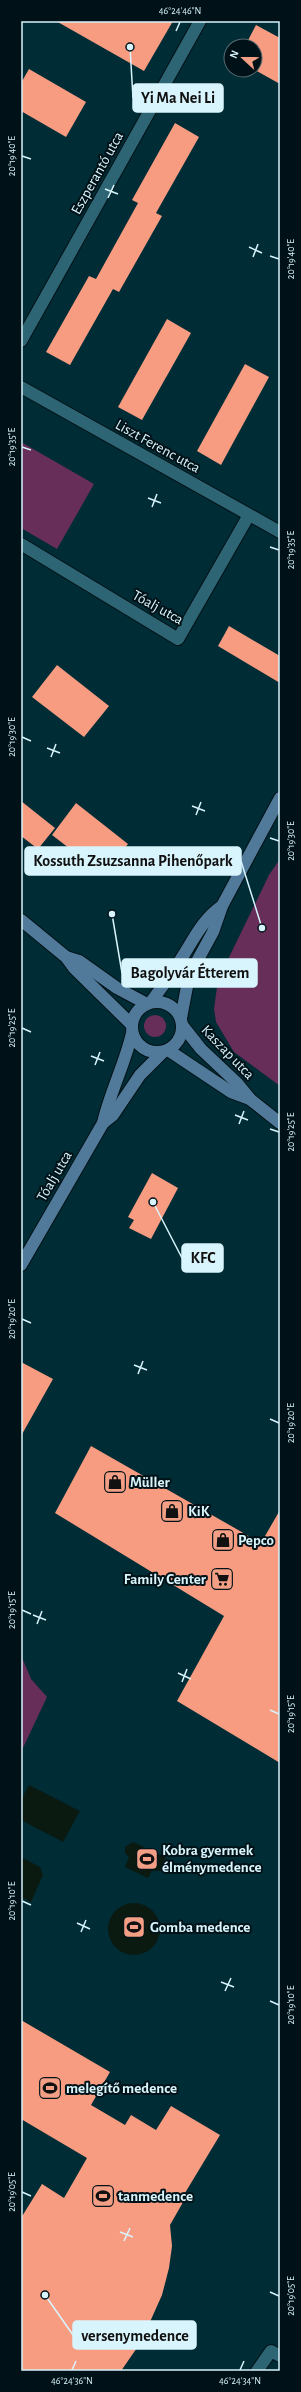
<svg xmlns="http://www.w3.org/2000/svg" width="301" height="2392" viewBox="0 0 301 2392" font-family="'Alegreya Sans',sans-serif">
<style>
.green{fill:#672e59}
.water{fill:#0a1a11}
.building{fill:#f79c81}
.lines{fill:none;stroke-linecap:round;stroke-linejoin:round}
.street-casing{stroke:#031216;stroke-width:14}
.secondary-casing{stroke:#031216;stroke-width:14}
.street{stroke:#2e6574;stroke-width:12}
.secondary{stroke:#517a9a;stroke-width:12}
.ticks{fill:none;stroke:#d8f4fc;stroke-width:1.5}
.labels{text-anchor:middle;stroke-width:4;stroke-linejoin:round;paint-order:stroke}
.street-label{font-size:15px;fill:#d8f4fc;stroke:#001218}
.poi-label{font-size:15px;font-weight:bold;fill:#d8f4fc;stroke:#001218;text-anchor:start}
.leader{fill:none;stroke:#d8f4fc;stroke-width:1.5}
.callout-dot{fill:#d8f4fc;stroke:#001218;stroke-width:1.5}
.callout{fill:#d8f4fc;stroke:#d8f4fc;stroke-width:1.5}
.callout-label{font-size:16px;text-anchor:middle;font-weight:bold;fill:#111}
.neatline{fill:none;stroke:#d8f4fc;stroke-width:1.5}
.ticks-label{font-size:10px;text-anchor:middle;fill:#d8f4fc}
</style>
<rect width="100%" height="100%" fill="#002c36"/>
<!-- green -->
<g class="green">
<polygon points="21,442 94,484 57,549 21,528"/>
<polygon points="280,859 280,1086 234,1052 216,1022 214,1009 218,980 269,875"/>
<circle cx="155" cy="1026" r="11"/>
<polygon points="21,1655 31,1679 47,1697 21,1752"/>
</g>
<!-- water -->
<g class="water">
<polygon points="29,1785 80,1811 63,1842 21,1820 21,1800"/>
<polygon points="133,1842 165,1857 166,1862 162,1871 152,1871 148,1878 125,1867 129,1857 125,1853 125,1847"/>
<polygon points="21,1857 40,1867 43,1875 31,1902 21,1897"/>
<circle cx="134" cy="1929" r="26"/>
</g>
<!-- building -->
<g class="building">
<polygon points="56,21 173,21 144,71"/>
<polygon points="256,25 280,38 280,84 255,70 255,46 245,46"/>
<polygon points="29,69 86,102 66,137 21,111 21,83"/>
<polygon points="175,123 199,137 156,213 162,216 119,292 113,289 70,365 46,352 89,276 96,279 138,203 132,200"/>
<polygon points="167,319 191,333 142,420 118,407"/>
<polygon points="245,364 269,377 221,465 197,451"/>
<polygon points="229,626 280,656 280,683 218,646"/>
<polygon points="57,665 109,706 84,737 32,697"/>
<polygon points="21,801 55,828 38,849 21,836"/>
<polygon points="76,803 128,844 104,875 52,835"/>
<polygon points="152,1173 178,1188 151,1239 129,1228 134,1220 128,1217"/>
<polygon points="21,1362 53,1379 21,1436"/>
<polygon points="91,1446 261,1543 280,1510 280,1763 177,1701 224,1616 55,1513"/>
<polygon points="21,2020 110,2072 91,2105 125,2125 131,2115 156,2130 171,2106 220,2135 185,2193 182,2204 170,2225 172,2246 169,2268 162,2295 141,2342 121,2371 21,2371 21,2218 42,2184 64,2198 87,2158 21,2119"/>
</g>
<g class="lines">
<!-- street casing -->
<g class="street-casing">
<g id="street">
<polyline points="21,341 200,21"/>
<polyline points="21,387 280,532"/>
<polyline points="21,544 178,639 249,515"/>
<polyline points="257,2371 271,2351 280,2356"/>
</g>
</g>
<!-- secondary casing -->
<g class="secondary-casing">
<g id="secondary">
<polyline points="21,920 66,957 74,968 132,1025"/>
<polyline points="66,957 79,961 117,988 147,1004"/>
<circle cx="157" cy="1027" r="25"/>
<path d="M 151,1002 C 161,988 172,974 181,959 C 194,939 202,920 222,906"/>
<polyline points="181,1018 189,976 213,932 222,906 280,798"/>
<polyline points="182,1025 201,1049 237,1083 251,1100 280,1123"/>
<polyline points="168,1050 231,1092 250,1099"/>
<polyline points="103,1123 113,1115 140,1075 163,1052"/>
<path d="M 21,1265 L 103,1123 C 110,1092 125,1064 132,1033"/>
</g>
</g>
<!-- street -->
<use href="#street" class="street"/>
<!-- secondary -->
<use href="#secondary" class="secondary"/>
</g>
<!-- ticks -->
<path class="ticks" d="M 176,31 L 180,22M 22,156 L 31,159M 105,189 L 118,194M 108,198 L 114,185M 249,247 L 262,253M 270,256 L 279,259M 253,257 L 258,244M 22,447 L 31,450M 148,498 L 161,503M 152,507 L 157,494M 270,547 L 279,550M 22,737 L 31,741M 47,748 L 60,753M 51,757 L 56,744M 192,806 L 205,811M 196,815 L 201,802M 270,838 L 279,841M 22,1028 L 31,1032M 91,1056 L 104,1061M 95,1065 L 100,1052M 235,1115 L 248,1120M 239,1124 L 244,1111M 270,1129 L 279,1132M 22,1319 L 31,1323M 134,1365 L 147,1370M 138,1374 L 143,1361M 270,1419 L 279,1423M 22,1610 L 31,1614M 33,1615 L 46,1620M 37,1624 L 42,1611M 178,1673 L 191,1679M 182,1682 L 187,1669M 270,1710 L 279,1714M 22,1901 L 31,1905M 77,1923 L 90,1929M 81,1932 L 86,1920M 221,1982 L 234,1987M 225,1991 L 231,1978M 270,2001 L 279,2005M 22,2192 L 31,2196M 120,2232 L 133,2237M 124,2241 L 130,2228M 270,2292 L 279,2296M 72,2370 L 76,2361M 240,2370 L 244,2361"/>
<!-- icons -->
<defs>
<g id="shop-square" transform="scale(1.15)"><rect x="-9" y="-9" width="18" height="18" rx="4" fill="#f39f85" stroke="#001218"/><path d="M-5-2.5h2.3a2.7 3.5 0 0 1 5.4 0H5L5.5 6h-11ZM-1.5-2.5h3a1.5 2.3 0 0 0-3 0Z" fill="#111"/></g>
<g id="supermarket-square" transform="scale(1.15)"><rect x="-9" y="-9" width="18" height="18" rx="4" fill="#f39f85" stroke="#001218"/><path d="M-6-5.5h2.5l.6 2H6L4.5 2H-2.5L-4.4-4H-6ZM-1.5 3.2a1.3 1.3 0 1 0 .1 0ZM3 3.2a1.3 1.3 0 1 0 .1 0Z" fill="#111"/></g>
<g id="stadium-square" transform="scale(1.15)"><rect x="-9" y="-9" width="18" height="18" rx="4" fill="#f39f85" stroke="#001218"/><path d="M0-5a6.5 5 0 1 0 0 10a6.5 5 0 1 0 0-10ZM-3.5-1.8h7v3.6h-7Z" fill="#111"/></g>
</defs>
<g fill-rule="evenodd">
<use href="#shop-square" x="115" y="1482"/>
<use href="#shop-square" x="172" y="1511"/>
<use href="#shop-square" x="223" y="1540"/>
<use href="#supermarket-square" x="222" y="1579"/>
<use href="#stadium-square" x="147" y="1859"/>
<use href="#stadium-square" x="134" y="1927"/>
<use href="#stadium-square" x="50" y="2088"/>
<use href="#stadium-square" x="103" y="2196"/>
</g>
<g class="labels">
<!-- street labels -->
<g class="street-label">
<text transform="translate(97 173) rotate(-61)" y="5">Eszperantó utca</text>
<text transform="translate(158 446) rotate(29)" y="5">Liszt Ferenc utca</text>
<text transform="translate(158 607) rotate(29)" y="5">Tóalj utca</text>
<text transform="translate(228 1052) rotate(46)" y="5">Kaszap utca</text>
<text transform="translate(54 1176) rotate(-60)" y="5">Tóalj utca</text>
</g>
<!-- poi labels -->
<g class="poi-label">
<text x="130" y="1487">Müller</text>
<text x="188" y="1516">KiK</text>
<text x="238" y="1545">Pepco</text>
<text x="206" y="1584" text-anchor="end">Family Center</text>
<text x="162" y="1855">Kobra gyermek<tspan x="162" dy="17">élménymedence</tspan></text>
<text x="150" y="1932">Gomba medence</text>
<text x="66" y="2093">melegítő medence</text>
<text x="118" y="2201">tanmedence</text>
</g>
</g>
<!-- callouts -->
<path class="leader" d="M130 47L133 98M262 928L241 861M112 914L122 973M153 1202L182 1258M45 2295L73 2335"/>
<g class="callout-dot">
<circle cx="130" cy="47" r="4"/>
<circle cx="262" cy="928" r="4"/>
<circle cx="112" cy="914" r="4"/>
<circle cx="153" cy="1202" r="4"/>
<circle cx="45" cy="2295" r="4"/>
</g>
<g class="callout">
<rect x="133" y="84" width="90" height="28" rx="4"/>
<rect x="25" y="847" width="216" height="28" rx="4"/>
<rect x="122" y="959" width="135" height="28" rx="4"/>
<rect x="182" y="1244" width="41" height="28" rx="4"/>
<rect x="73" y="2321" width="123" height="28" rx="4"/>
</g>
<g class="callout-label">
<text x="178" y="103">Yi Ma Nei Li</text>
<text x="133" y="866">Kossuth Zsuzsanna Pihenőpark</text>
<text x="190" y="978">Bagolyvár Étterem</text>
<text x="203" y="1263">KFC</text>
<text x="135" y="2341">versenymedence</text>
</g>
<!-- border -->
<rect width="301" height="2392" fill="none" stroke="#001218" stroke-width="44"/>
<!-- north arrow -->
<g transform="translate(243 58) rotate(292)"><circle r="19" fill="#001218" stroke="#566c73"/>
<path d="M0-3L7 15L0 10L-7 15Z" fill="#f39f85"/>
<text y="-6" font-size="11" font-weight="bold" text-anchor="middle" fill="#d8f4fc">N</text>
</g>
<rect x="22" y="22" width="257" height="2348" class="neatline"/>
<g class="ticks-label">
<text x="180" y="14">46°24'46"N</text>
<text transform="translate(11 156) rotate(-90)" y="4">20°19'40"E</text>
<text transform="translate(290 259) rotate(-90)" y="4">20°19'40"E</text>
<text transform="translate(11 447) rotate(-90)" y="4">20°19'35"E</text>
<text transform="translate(290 550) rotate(-90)" y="4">20°19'35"E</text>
<text transform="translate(11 737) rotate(-90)" y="4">20°19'30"E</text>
<text transform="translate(290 841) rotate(-90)" y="4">20°19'30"E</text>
<text transform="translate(11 1028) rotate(-90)" y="4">20°19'25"E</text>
<text transform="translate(290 1132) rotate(-90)" y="4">20°19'25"E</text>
<text transform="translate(11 1319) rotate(-90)" y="4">20°19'20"E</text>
<text transform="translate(290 1423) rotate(-90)" y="4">20°19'20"E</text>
<text transform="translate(11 1610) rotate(-90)" y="4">20°19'15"E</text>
<text transform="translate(290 1714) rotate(-90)" y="4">20°19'15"E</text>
<text transform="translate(11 1901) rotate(-90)" y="4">20°19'10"E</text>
<text transform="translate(290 2005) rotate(-90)" y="4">20°19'10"E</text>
<text transform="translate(11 2192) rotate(-90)" y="4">20°19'05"E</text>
<text transform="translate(290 2296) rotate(-90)" y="4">20°19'05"E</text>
<text x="72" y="2384">46°24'36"N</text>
<text x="240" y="2384">46°24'34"N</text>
</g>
</svg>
